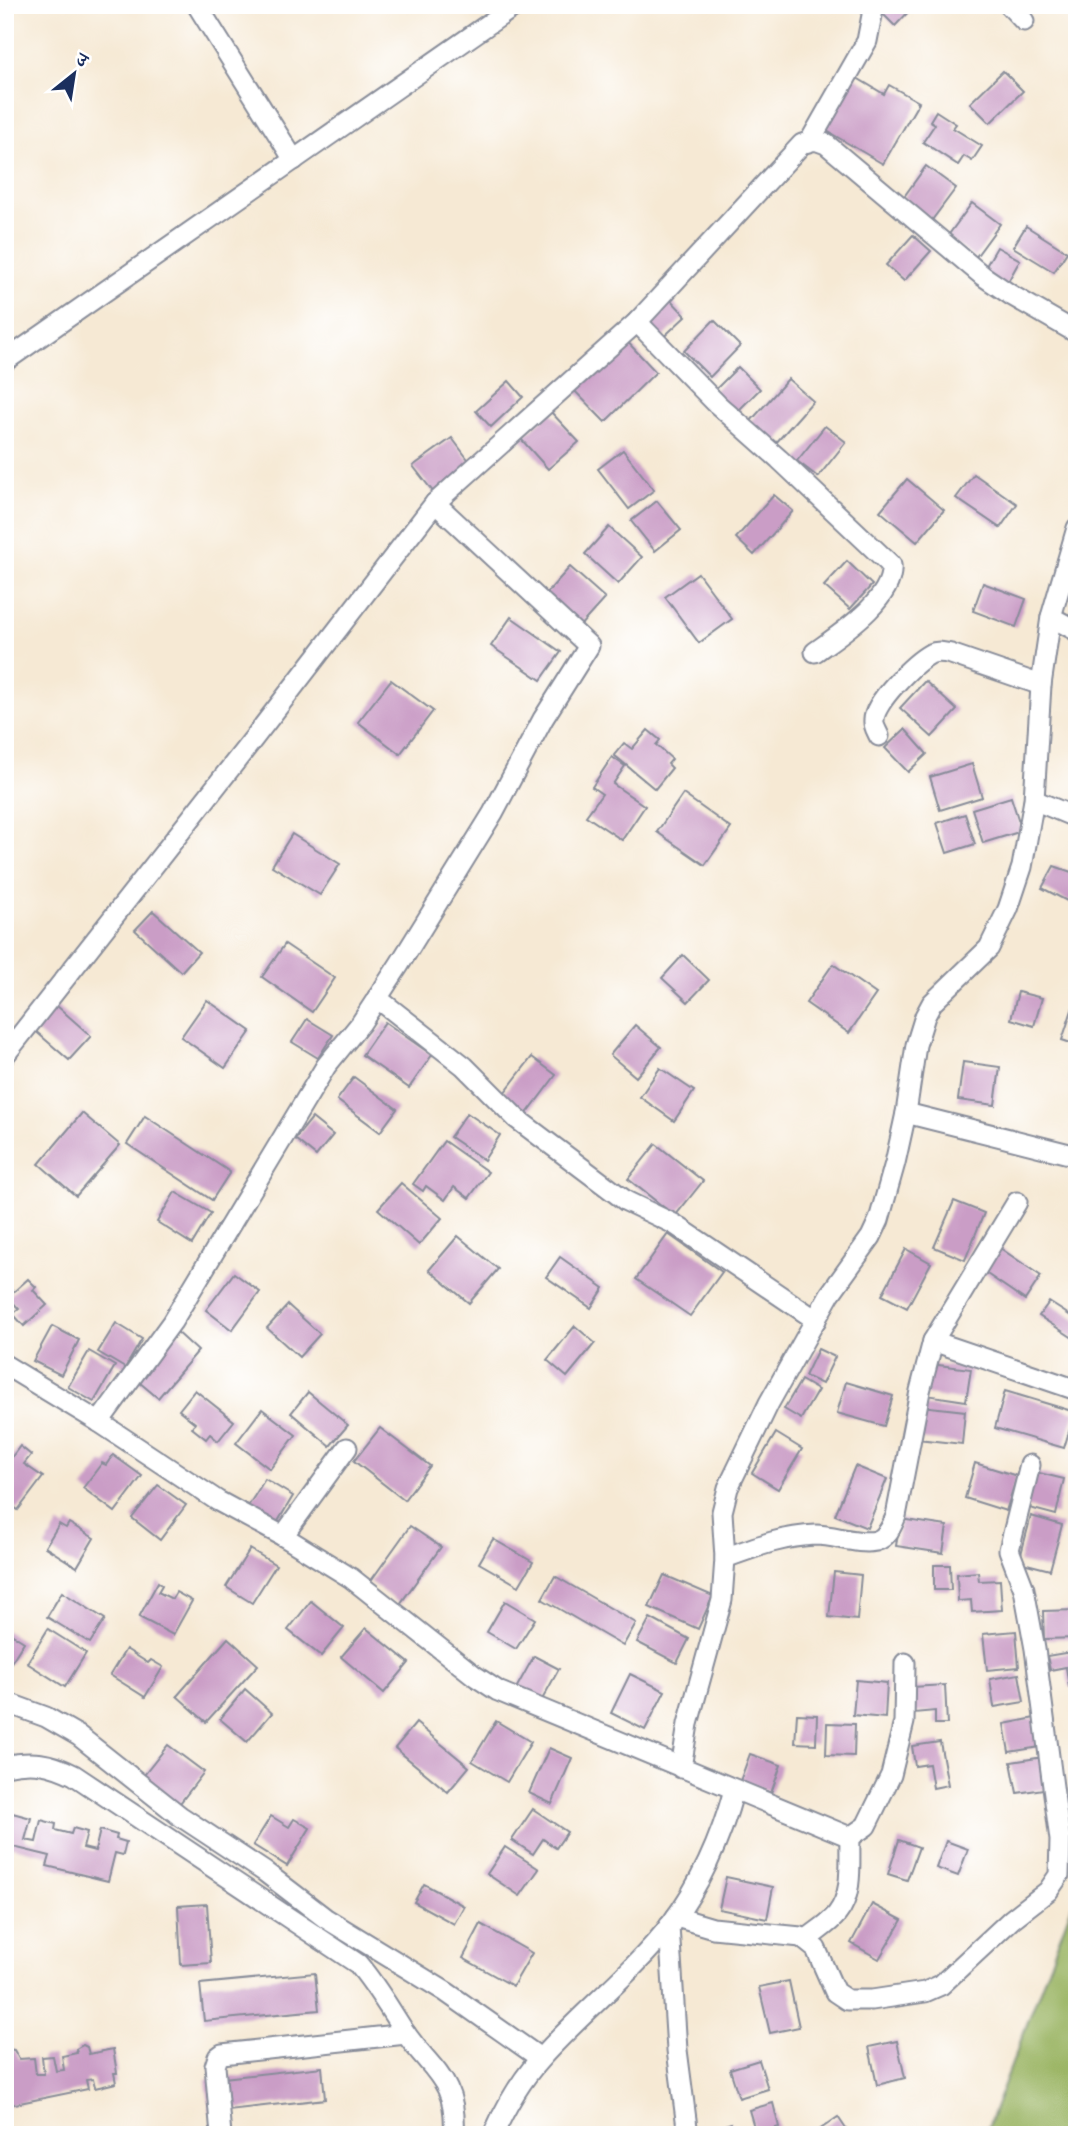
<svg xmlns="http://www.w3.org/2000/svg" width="1082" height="2140" viewBox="0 0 1082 2140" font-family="Vollkorn,'Noto Serif Devanagari',serif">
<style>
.forest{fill:#9cb666;stroke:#5c7262;stroke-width:2}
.building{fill:#ca9dc6}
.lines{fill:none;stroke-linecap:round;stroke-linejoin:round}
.street-casing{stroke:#888c99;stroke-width:23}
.street{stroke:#fff;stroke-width:19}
</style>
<rect width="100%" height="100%" fill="#fff"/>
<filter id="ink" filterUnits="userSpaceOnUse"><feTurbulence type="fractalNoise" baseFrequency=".0143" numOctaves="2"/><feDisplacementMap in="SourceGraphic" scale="14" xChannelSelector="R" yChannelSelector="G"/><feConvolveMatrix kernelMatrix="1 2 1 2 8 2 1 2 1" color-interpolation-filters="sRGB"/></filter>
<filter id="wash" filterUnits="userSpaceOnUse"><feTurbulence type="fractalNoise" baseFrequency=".00686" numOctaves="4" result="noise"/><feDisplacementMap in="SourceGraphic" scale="28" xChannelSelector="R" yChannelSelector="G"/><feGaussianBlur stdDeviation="1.57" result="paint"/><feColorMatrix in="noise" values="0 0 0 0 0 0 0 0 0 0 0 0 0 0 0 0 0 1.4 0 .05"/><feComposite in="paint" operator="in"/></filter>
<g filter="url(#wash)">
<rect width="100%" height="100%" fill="#f6e9d4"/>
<!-- forest -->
<polygon class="forest" points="1077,1892 1077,2135 985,2135"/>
<g id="blocks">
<!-- building -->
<g class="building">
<polygon points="874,5 915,5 895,26"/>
<polygon points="1003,71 1023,91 990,123 970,103"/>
<polygon points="852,75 884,94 889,85 919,102 883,164 822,128"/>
<polygon points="936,111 956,124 953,128 982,146 972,161 964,156 958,165 923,142 935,124 930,121"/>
<polygon points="926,166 956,188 932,220 903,198"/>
<polygon points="972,203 1000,224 975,258 947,237"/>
<polygon points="1026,226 1067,252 1054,272 1013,247"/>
<polygon points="913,235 931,251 904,281 886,265"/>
<polygon points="997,247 1020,260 1005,287 982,273"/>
<polygon points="667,296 686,316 656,344 637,324"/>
<polygon points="714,320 740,346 710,377 684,351"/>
<polygon points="621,335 656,372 605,422 569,385"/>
<polygon points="738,367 760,389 735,414 713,392"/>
<polygon points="788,379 813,401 775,444 750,422"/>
<polygon points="509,381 523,397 491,427 476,411"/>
<polygon points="551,412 579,442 548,469 521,439"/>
<polygon points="825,426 846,442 818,477 797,461"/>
<polygon points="452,438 476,470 438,498 413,466"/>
<polygon points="623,450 654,490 629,509 598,469"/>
<polygon points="974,474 1017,504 1000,528 956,498"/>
<polygon points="907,479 944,510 917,542 880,511"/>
<polygon points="774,495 793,511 754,555 736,538"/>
<polygon points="657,501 681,530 655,551 631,521"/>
<polygon points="609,527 642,557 618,584 585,554"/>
<polygon points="847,561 872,585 850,609 824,586"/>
<polygon points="570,567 605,598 578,628 543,597"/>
<polygon points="698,573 732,619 699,643 665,597"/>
<polygon points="983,583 1026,599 1016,627 973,611"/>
<polygon points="511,617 561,652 541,680 491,646"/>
<polygon points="391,680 433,711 400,754 358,722"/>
<polygon points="925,681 957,710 932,737 900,708"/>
<polygon points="905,729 927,754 908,772 885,748"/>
<polygon points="648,730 660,740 656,745 672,759 668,764 672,768 655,789 614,755 624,743 632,749"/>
<polygon points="612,757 625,766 613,784 645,806 622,840 586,816 602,794 592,787"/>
<polygon points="972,764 982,797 940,810 930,777"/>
<polygon points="683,794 731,828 705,865 657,832"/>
<polygon points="1011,797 1022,831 983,843 972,809"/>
<polygon points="965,814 975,844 947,853 937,823"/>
<polygon points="292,834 340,864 320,895 272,866"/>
<polygon points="1054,866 1077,874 1077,906 1042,888"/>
<polygon points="153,911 199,952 181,972 135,930"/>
<polygon points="285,944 335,978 312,1012 262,977"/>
<polygon points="683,955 709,980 688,1002 662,978"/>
<polygon points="833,964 876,994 849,1033 806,1003"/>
<polygon points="1018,992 1042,998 1034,1026 1011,1019"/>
<polygon points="48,998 91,1036 69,1060 26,1023"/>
<polygon points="207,1000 251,1031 225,1068 181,1037"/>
<polygon points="1073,1007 1077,1008 1077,1045 1062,1040"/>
<polygon points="307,1019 333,1035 318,1058 292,1042"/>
<polygon points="385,1022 432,1055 409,1088 362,1055"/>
<polygon points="635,1025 661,1047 636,1077 610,1055"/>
<polygon points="532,1057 556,1075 525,1116 501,1097"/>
<polygon points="963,1062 1000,1067 995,1105 958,1100"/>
<polygon points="660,1068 694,1091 674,1121 640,1097"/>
<polygon points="354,1077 397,1109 380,1132 337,1100"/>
<polygon points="82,1113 120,1145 76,1196 39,1164"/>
<polygon points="467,1113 500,1135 484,1160 450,1137"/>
<polygon points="145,1116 230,1172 212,1200 127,1144"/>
<polygon points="312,1118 333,1135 316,1156 295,1139"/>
<polygon points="444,1141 488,1172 469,1198 454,1187 445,1200 426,1186 423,1191 413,1184"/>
<polygon points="656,1144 703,1181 675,1216 628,1179"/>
<polygon points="401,1183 442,1218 419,1245 378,1209"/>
<polygon points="175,1192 211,1213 192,1244 157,1222"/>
<polygon points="954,1201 984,1213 965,1260 934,1247"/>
<polygon points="668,1234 722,1272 690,1316 636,1279"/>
<polygon points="458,1236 498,1269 469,1303 429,1270"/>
<polygon points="1000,1248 1041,1276 1025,1300 984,1272"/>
<polygon points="906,1249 931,1263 907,1308 882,1295"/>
<polygon points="560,1257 604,1288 591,1308 546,1277"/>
<polygon points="234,1273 260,1292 232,1330 206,1310"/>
<polygon points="28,1279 36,1287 33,1290 47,1305 24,1326 13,1314 19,1309 8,1297"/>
<polygon points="1049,1302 1077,1320 1076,1340 1039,1316"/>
<polygon points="288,1305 320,1334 299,1357 267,1328"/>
<polygon points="116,1323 142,1339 125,1368 98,1352"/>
<polygon points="52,1326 79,1340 61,1375 33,1361"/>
<polygon points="575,1326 595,1343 567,1377 547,1360"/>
<polygon points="174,1329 198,1351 158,1398 133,1377"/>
<polygon points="818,1349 835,1357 822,1384 805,1376"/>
<polygon points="89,1351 115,1366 94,1402 68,1387"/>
<polygon points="930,1364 971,1369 966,1401 926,1395"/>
<polygon points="801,1380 818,1390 801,1419 784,1409"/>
<polygon points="846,1382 893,1396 884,1426 837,1413"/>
<polygon points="195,1390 234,1421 218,1441 210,1434 206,1439 192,1428 195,1423 179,1410"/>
<polygon points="1005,1391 1075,1412 1064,1448 995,1428"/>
<polygon points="308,1392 348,1425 330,1446 291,1413"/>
<polygon points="921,1406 965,1411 962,1444 918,1439"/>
<polygon points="262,1409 296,1435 270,1469 236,1443"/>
<polygon points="380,1428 430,1466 404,1500 354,1461"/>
<polygon points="776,1433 802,1449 778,1489 752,1473"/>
<polygon points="20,1446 31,1455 24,1464 43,1477 18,1510 5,1500 5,1466"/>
<polygon points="113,1455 142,1476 115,1512 83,1488 102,1463 106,1465"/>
<polygon points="975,1463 1017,1476 1006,1511 965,1498"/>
<polygon points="855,1466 887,1479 867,1528 835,1515"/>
<polygon points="1035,1472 1064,1479 1056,1515 1026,1507"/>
<polygon points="265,1479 293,1496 271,1533 242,1516"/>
<polygon points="158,1485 186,1505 160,1540 132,1518"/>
<polygon points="1031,1516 1062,1525 1050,1570 1019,1562"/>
<polygon points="900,1519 947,1526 943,1553 896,1546"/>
<polygon points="69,1523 94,1538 77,1567 45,1547 59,1524 66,1528"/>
<polygon points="410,1526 441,1547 400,1604 370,1582"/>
<polygon points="493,1539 533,1562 519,1586 479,1563"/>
<polygon points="250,1549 276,1565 252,1603 226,1587"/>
<polygon points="934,1565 950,1565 951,1590 934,1590"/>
<polygon points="834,1572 861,1575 857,1620 829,1617"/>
<polygon points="978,1572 979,1581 1000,1580 1002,1610 972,1612 971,1600 958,1601 957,1574"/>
<polygon points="664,1575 713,1596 698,1629 649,1607"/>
<polygon points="555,1576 636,1623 623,1646 542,1599"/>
<polygon points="158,1582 162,1585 158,1592 172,1599 176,1592 192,1601 173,1635 139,1617"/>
<polygon points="62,1592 105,1619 90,1643 47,1617"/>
<polygon points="311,1601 344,1628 321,1656 288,1630"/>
<polygon points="505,1601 535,1619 516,1649 487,1632"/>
<polygon points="1077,1610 1077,1638 1044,1639 1043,1611"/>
<polygon points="650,1618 689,1639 677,1663 637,1642"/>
<polygon points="366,1628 409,1663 384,1693 341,1657"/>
<polygon points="48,1629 86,1653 65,1687 27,1663"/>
<polygon points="5,1630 24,1642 10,1664 5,1660"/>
<polygon points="1016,1631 1019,1667 987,1670 983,1634"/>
<polygon points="228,1638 258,1665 206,1722 177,1696"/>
<polygon points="126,1649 148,1663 151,1660 163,1667 145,1697 110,1675"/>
<polygon points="1077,1651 1077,1686 1069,1687 1066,1667 1050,1670 1047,1656"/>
<polygon points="534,1656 559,1669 538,1707 513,1694"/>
<polygon points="630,1674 665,1691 645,1730 611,1713"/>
<polygon points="1019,1674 1024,1702 994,1707 990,1679"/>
<polygon points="856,1680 887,1683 885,1718 853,1715"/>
<polygon points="945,1685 947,1724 935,1724 935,1711 914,1713 912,1687"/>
<polygon points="245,1689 272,1713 247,1742 220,1719"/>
<polygon points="797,1714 817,1715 816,1744 795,1743"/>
<polygon points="1035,1718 1040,1747 1009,1752 1004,1724"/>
<polygon points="496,1721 531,1742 507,1782 472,1761"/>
<polygon points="416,1723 469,1767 448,1792 395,1748"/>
<polygon points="827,1723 855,1724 854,1756 826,1755"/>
<polygon points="940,1742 948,1785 933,1788 929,1764 915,1766 912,1746"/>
<polygon points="168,1745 204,1772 177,1807 141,1779"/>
<polygon points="549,1748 572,1758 552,1804 529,1793"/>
<polygon points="750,1754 781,1765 771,1793 740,1781"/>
<polygon points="1044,1757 1050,1788 1017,1793 1011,1762"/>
<polygon points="533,1809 567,1832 556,1848 543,1839 533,1854 512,1840"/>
<polygon points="5,1811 31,1818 25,1840 36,1842 41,1820 56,1824 55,1830 71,1834 73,1828 87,1832 83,1848 95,1851 100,1830 117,1835 116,1839 126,1842 123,1855 115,1853 108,1881 47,1866 50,1856 5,1845"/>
<polygon points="271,1816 289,1827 294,1819 310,1828 287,1866 253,1845"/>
<polygon points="899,1840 919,1847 907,1880 888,1874"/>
<polygon points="946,1841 968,1849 958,1876 936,1868"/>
<polygon points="505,1847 539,1869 520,1896 487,1874"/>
<polygon points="726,1877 773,1887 767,1919 719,1909"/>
<polygon points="424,1884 464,1906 454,1924 414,1902"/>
<polygon points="207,1904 211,1963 181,1965 178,1906"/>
<polygon points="872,1904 902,1920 879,1959 851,1943"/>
<polygon points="481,1924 532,1953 513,1986 463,1958"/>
<polygon points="315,1973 319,2010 204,2021 200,1984"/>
<polygon points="789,1981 799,2027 770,2033 759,1987"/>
<polygon points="897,2041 905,2078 877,2085 869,2047"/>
<polygon points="83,2045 87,2047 89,2054 113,2049 117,2073 114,2073 116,2083 95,2088 93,2079 86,2080 88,2089 5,2106 7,2049 14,2050 19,2059 34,2058 36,2074 44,2074 42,2057 53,2056 56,2071 64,2070 62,2056 77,2053 76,2049"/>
<polygon points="759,2060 768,2089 739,2098 730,2069"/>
<polygon points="322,2067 325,2099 210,2112 206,2080"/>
<polygon points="773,2103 779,2127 756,2134 749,2110"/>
<polygon points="838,2117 850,2135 812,2135"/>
<polygon points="731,2123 735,2135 697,2135 697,2134"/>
</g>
</g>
</g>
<g filter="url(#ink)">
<use href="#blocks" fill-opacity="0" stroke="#888c99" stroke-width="2"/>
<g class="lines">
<!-- street casing -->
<g class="street-casing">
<g id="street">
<polyline points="197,5 294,160"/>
<polyline points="1009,5 1024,21"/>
<polyline points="810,141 867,41 874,5"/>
<path d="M 637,322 L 717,404 L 779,459 L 891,565 C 895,599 840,634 815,652"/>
<polyline points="5,361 516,5"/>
<polyline points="1051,617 1077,631"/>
<path d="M 879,736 C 877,731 873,726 874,720 C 874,702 914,663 930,654 C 937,651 943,652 951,654 L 1041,685"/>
<polyline points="1034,800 1077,818"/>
<polyline points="377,998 464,1066 517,1119 626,1201 674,1224 816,1320"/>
<polyline points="5,1055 254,738 435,503 637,322 802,144 815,140 826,144 983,276 1011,295 1077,333"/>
<polyline points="906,1113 1077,1156"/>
<polyline points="933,1341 1077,1390"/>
<polyline points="5,1365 99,1422 218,1501 283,1536 351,1578 475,1676 498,1691 850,1837 866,1826 891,1775 904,1722 905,1663"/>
<polyline points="99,1422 172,1322 326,1066 361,1023 399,965 493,813 543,719 589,646 435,503"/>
<polyline points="283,1536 347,1448"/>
<path d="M 725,1558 C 755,1547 783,1536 816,1535 C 835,1535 858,1545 876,1541 C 887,1538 892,1526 896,1516 L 920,1391 L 933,1341 L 1017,1202"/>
<polyline points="5,1702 46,1717 79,1736 180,1816 265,1872 325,1918 446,1992 540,2058"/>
<path d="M 5,1766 C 32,1760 50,1763 74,1775 L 358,1964 C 376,1985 389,2008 404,2031 C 431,2071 458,2079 454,2135"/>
<polyline points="681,1768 688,1724 722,1600 725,1558 722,1512 728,1488 769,1403 830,1294 871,1237 879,1220 895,1163 906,1113 916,1045 925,1016 932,1003 989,948 1008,909 1022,867 1034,800 1041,685 1051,617 1077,528"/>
<polyline points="676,1917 713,1928 801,1937 816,1949 835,1992 847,2000 872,2000 925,1992 941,1985 1012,1919 1048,1891 1059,1875 1060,1840 1035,1649 1024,1589 1009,1550 1030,1465"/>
<polyline points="669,1926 677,2050 688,2135"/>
<path d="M 807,1939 C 817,1931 830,1923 837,1914 C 854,1893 849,1861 850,1837"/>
<polyline points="221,2135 215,2066 218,2057 222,2054 406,2034"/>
<path d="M 493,2135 C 505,2108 521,2080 541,2058 C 582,2012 633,1973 671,1924 C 701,1884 721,1838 734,1790"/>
</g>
</g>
<!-- street -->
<use href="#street" class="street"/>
</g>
</g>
<!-- margin -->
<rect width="1082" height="2140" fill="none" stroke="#fff" stroke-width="28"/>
<!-- north arrow -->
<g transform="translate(74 74) rotate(30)" stroke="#ffffff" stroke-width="5" paint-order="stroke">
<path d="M0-5L12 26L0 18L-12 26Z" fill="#1b2f5e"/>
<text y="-10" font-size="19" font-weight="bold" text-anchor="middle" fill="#1b2f5e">उ</text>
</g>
</svg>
